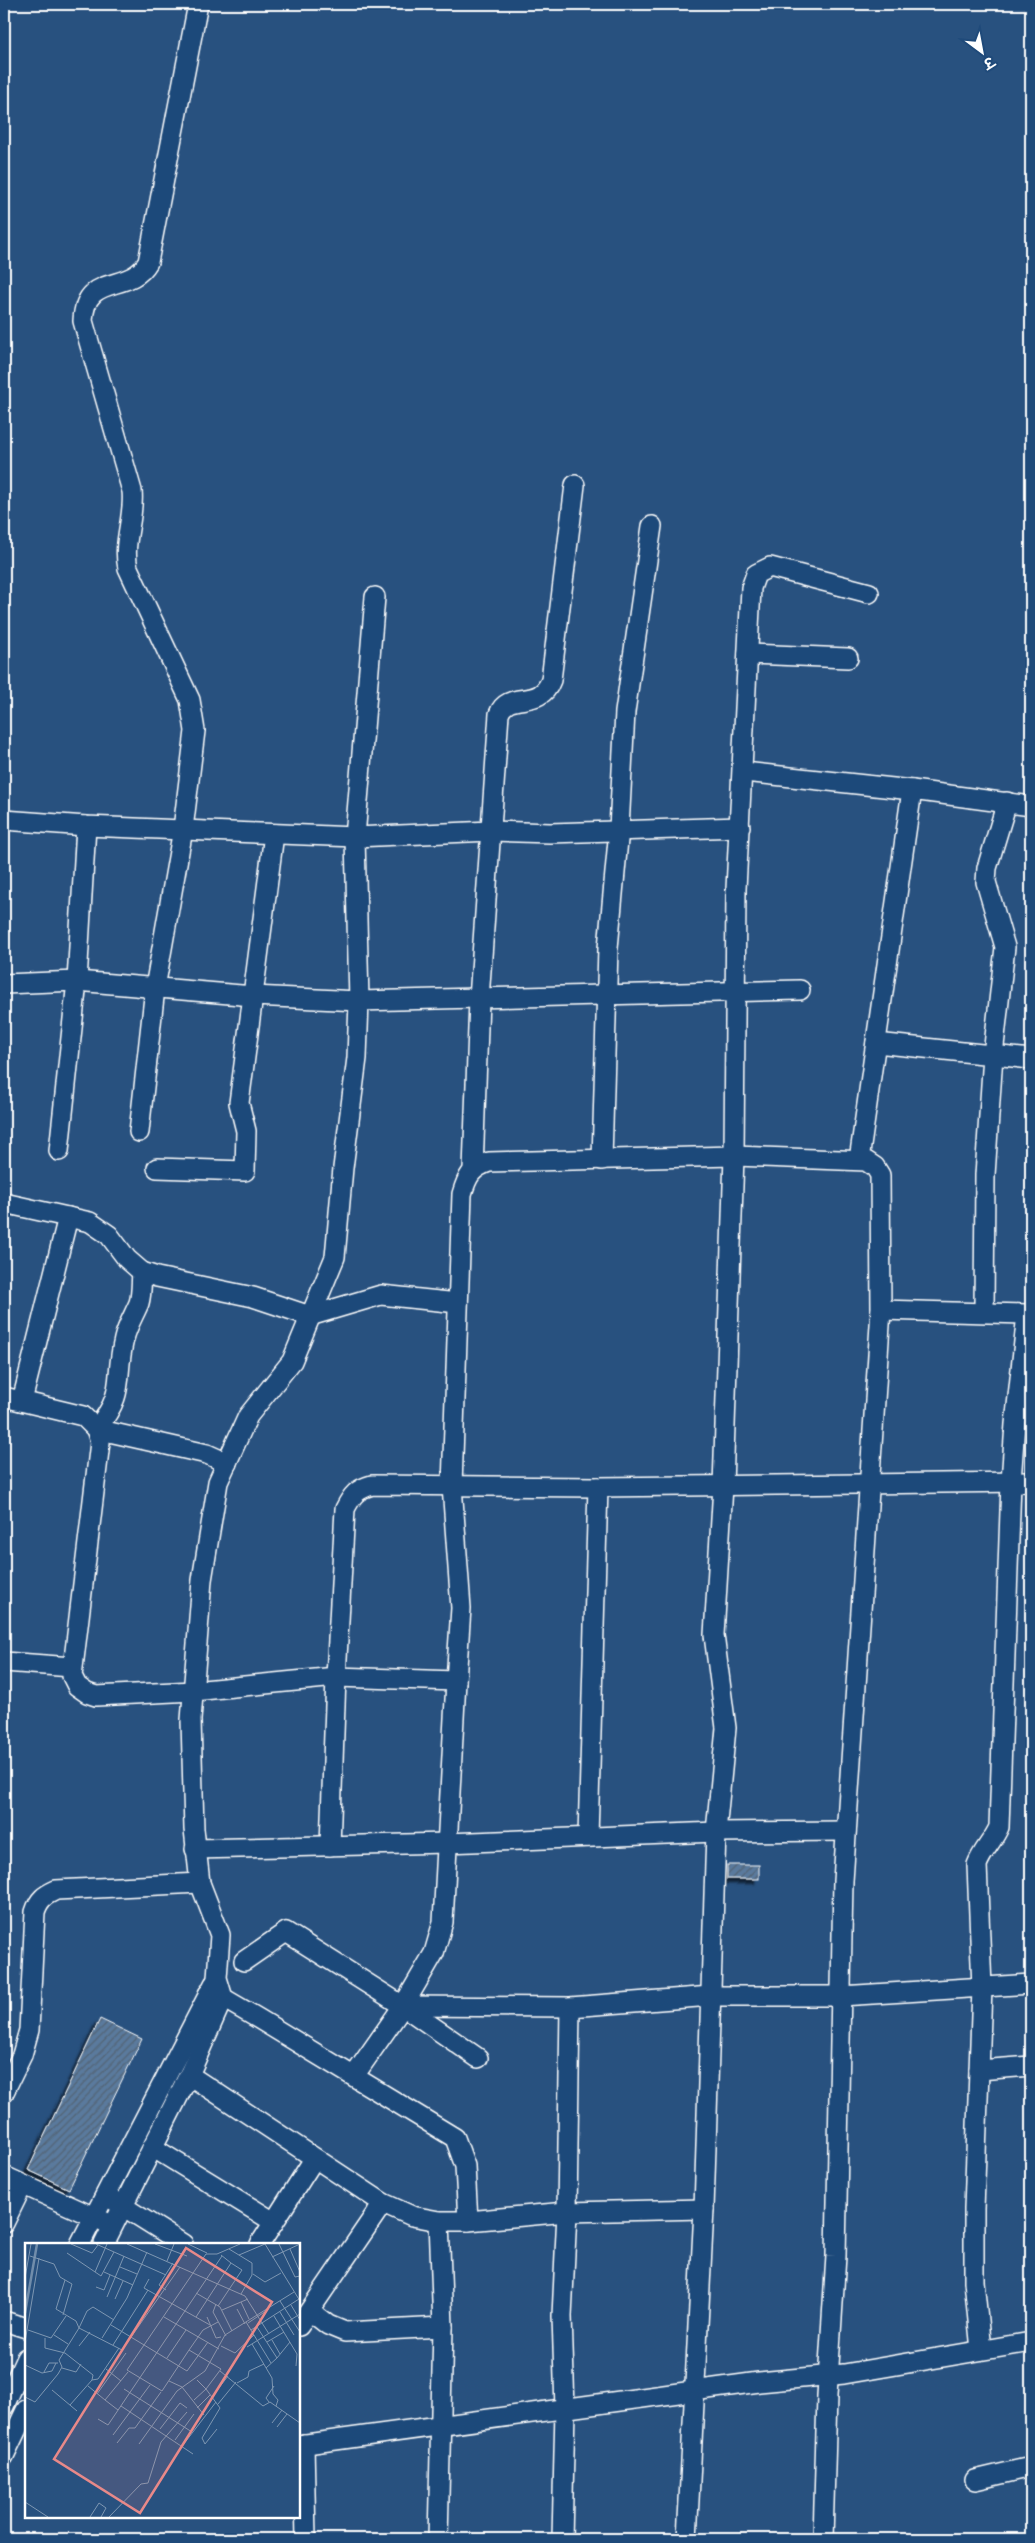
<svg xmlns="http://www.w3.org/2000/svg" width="1035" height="2543" viewBox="0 0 1035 2543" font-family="'Architects Daughter','Playpen Sans Deva',sans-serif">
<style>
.building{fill:url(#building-hatch);stroke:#fff;filter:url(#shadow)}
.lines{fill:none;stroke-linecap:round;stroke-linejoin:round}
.minor-casing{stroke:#fff;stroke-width:22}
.minor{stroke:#1f4a7a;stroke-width:19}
.inset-river{fill:none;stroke:#718dab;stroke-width:2.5}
.inset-road{fill:none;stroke:#7e97b2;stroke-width:1}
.view{fill:#e88989;fill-opacity:0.15;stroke:#e88989;stroke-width:2.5}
.inset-edge{fill:none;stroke:#fff;stroke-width:2.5}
</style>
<defs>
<pattern id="building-hatch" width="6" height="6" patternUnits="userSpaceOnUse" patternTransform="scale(1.25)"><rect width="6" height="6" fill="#5a7a9d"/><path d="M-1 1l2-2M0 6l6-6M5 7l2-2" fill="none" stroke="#536374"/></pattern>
<filter id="shadow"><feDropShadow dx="-4.5" dy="4.5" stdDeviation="1" flood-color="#0009"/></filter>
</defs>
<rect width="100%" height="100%" fill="#28517f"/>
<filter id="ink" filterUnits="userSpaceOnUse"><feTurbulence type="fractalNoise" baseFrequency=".02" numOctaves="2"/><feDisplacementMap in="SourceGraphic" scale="10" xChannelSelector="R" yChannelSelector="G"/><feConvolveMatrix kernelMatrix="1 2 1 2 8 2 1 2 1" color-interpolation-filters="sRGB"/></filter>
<g filter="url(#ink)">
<!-- building -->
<g class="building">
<rect x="727" y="1865" width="32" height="14"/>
<polygon points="100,2019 142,2039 69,2189 28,2170"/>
</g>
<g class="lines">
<!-- minor casing -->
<g class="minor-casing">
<g id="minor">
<polyline points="748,654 848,658"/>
<polyline points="744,772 912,790"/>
<polyline points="4,820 86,826 355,837 491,831 550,833 740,827"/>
<polyline points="4,984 77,981 253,996 359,1001 800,990"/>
<polyline points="876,1043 1031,1059"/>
<path d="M 139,1132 L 155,988 L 183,829 L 195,731 L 190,700 L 128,568 C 122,542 135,517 132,491 L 83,321 C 85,271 129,295 148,262 L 198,4"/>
<polyline points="59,1151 77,981 86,826"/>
<polyline points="602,1160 608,948 619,829 625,712 652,526"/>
<polyline points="859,1160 912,790 1031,806"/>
<polyline points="157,1168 245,1171 246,1131 239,1103 274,834"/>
<path d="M 473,1170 L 479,999 L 499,714 C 508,689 540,711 551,680 L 575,485"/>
<polyline points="4,1203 90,1222 109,1235 127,1259 142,1272 157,1277 253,1297 310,1316 381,1295 458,1303"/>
<polyline points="881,1310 1027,1314"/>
<polyline points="984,1312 985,1175 993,1055 1005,947 986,882 987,868 1007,802"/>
<polyline points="4,1397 83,1416 96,1429 100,1442 72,1676 77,1686 87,1693 96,1696 193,1691 336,1677 456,1681 443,1922 434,1953 403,2006 354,2076"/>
<polyline points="22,1401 68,1217"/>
<path d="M 96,1429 C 127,1392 114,1380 124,1339 C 127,1326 134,1315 139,1303 C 142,1293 141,1282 142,1272"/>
<polyline points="96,1429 207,1454 227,1463"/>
<polyline points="4,1662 72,1667"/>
<path d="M 456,1681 L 461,1608 L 452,1486 L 462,1194 C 467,1177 471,1168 489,1162 L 734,1156 L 866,1161 L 875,1167 L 880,1175 L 881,1310 L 843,1881 L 836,2256 L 827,2396 L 823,2539"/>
<polyline points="588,1837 598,1487"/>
<path d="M 330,1846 L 336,1677 L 345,1509 C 352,1495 357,1489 372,1485 L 598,1487 L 1031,1482"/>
<polyline points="195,1849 447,1843 716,1832 846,1831"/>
<polyline points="244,1961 286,1932 403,2006 478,2058"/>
<polyline points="208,1994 223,1998 259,2019 455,2138 465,2166 468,2221"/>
<polyline points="403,2006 570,2007 711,1996 841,1996 1031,1984"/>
<polyline points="979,2070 1031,2066"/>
<polyline points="189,2075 383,2203 412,2216 439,2221 468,2221 567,2212 704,2209"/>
<path d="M 4,2092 L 22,2055 L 29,2030 L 35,1912 C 39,1899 45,1895 56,1890 L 200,1883"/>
<polyline points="152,2147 274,2222"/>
<polyline points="4,2176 105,2222"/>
<polyline points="113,2200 183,2244"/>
<polyline points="4,2223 22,2186"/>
<polyline points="80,2244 214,1984"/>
<polyline points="104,2244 189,2075 223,1998 217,1978 220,1935 200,1883 194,1829 191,1720 202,1580 218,1482 248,1416 292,1361 335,1257 343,1168 357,1058 359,1001 355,837 375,597"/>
<polyline points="260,2244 314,2159"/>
<polyline points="310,2311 328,2325 345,2332 443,2327"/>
<polyline points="4,2321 26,2328"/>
<polyline points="299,2326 383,2203"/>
<path d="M 981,2350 L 974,2281 L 974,2209 L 982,1988 L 977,1865 C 982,1851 993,1841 999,1827 L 1011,1482 L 1015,1424 L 1027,1314 L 1031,1314"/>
<polyline points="4,2406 26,2358"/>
<polyline points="304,2444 306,2539"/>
<polyline points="299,2445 759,2382 844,2374 1031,2342"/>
<polyline points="4,2456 26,2410"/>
<polyline points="975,2480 1031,2467"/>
<polyline points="438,2539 443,2327 439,2221"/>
<polyline points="562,2539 565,2409 562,2316 567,2212 570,2007"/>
<polyline points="687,2539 704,2209 716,1832 726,1728 714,1635 723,1486 734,1156 736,889 751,588 756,574 770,567 869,593"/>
</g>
</g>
<!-- minor -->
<use href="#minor" class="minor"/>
</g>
</g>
<!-- overview -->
<g transform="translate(25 2243)">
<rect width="275" height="275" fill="#28517f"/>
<path class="inset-river" d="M 0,70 L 12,1"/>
<path class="inset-road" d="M 46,1 L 67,10 L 73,2M 71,1 L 141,32M 102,1 L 220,53 L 244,91M 130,1 L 162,13M 163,1 L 182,10M 240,1 L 275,58M 254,1 L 270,34 L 275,33M 204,6 L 227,20 L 227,32 L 216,51M 265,6 L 275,29M 42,10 L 76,33 L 89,9M 214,12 L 240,1M 5,13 L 29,21 L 35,34 L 47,41 L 38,72M 247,14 L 275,1M 142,18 L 149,1M 95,24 L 112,31M 70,29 L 82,1M 79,29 L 108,42M 228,31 L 240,39 L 256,30M 0,35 L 6,1M 124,36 L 119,45 L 185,82M 40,37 L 31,66 L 51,78 L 54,85M 71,44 L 79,47 L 85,32M 141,47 L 134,42 L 148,20M 171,50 L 195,64 L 207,88M 82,54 L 99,13M 90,56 L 98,38M 255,58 L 275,89M 216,59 L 224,76M 191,61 L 188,69 L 201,93M 266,62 L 275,77M 193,63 L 217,27 L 206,20M 212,66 L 220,81M 197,67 L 223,56M 255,69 L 269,92M 249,73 L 272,111 L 271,123M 139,74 L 194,106M 171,74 L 206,20 L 196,12M 182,74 L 191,95 L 196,94M 221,79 L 246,120M 223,80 L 241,68M 86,82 L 162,128 L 183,99M 232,84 L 252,115 L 241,125M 54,85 L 62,68 L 68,64 L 89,77M 3,87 L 26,95 L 41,73M 226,87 L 274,56M 29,92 L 43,101M 20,95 L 20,105 L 40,110 L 68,132 L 67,137 L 45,162M 77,95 L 102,55 L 122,9M 247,97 L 255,111M 0,99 L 14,15M 242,99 L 259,89M 227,101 L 247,135 L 248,151 L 253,157 L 251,163M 88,102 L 123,47M 54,103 L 65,89M 196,103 L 210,110 L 229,92M 222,104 L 275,71M 164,107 L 137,148 L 102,127 L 181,11 L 192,11 L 215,1M 142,115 L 161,87M 252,115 L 265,99M 0,122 L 17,130 L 27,128 L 31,120M 37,125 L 51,129 L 56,121M 81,126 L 96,138M 195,128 L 238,163 L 245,159 L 275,180M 19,129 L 24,120 L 33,120M 67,137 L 73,136 L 94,105M 144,138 L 157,144 L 179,172M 212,140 L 223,134 L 224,128 L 239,121M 63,143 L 80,157 L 103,129M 99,146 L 167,189M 27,147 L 52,168M 72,151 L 101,110M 0,154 L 10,159 L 33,131 L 37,124 L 34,117 L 54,85 L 97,107 L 155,24M 187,154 L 203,133M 80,157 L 93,167M 169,157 L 181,146 L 172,137M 244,159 L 241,155 L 249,143M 193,161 L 211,139M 96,163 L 168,211M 172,165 L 185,152M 73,176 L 83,182 L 197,13M 247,180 L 257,167M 252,184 L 262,171M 135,186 L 155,160 L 162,165M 192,186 L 180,201 L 177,195 L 195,165 L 181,146 L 196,126 L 164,107 L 178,87 L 193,79M 88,192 L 125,142M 150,197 L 169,171M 92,200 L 104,185 L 110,185 L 136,149M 114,201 L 152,148 L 180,128 L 200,92 L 269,49M 158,202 L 191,159M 0,259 L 23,274M 65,274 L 74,260 L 81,265 L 76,274M 84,274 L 116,241 L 123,240 L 136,199 L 162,169"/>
<path class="view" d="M 161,5 L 247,59 L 115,270 L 29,216 Z"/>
<rect width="275" height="275" class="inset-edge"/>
</g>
<!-- margin -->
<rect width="1035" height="2543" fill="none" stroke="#1f4a7a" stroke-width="20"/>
<rect x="10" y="10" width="1015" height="2523" fill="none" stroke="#fff" stroke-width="2" filter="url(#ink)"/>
<!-- north arrow -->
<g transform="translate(982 52) rotate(148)" stroke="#1f4a7a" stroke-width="4" paint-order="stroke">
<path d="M0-4L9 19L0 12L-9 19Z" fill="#ffffff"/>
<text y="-8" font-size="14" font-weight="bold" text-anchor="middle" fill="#ffffff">उ</text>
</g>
</svg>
